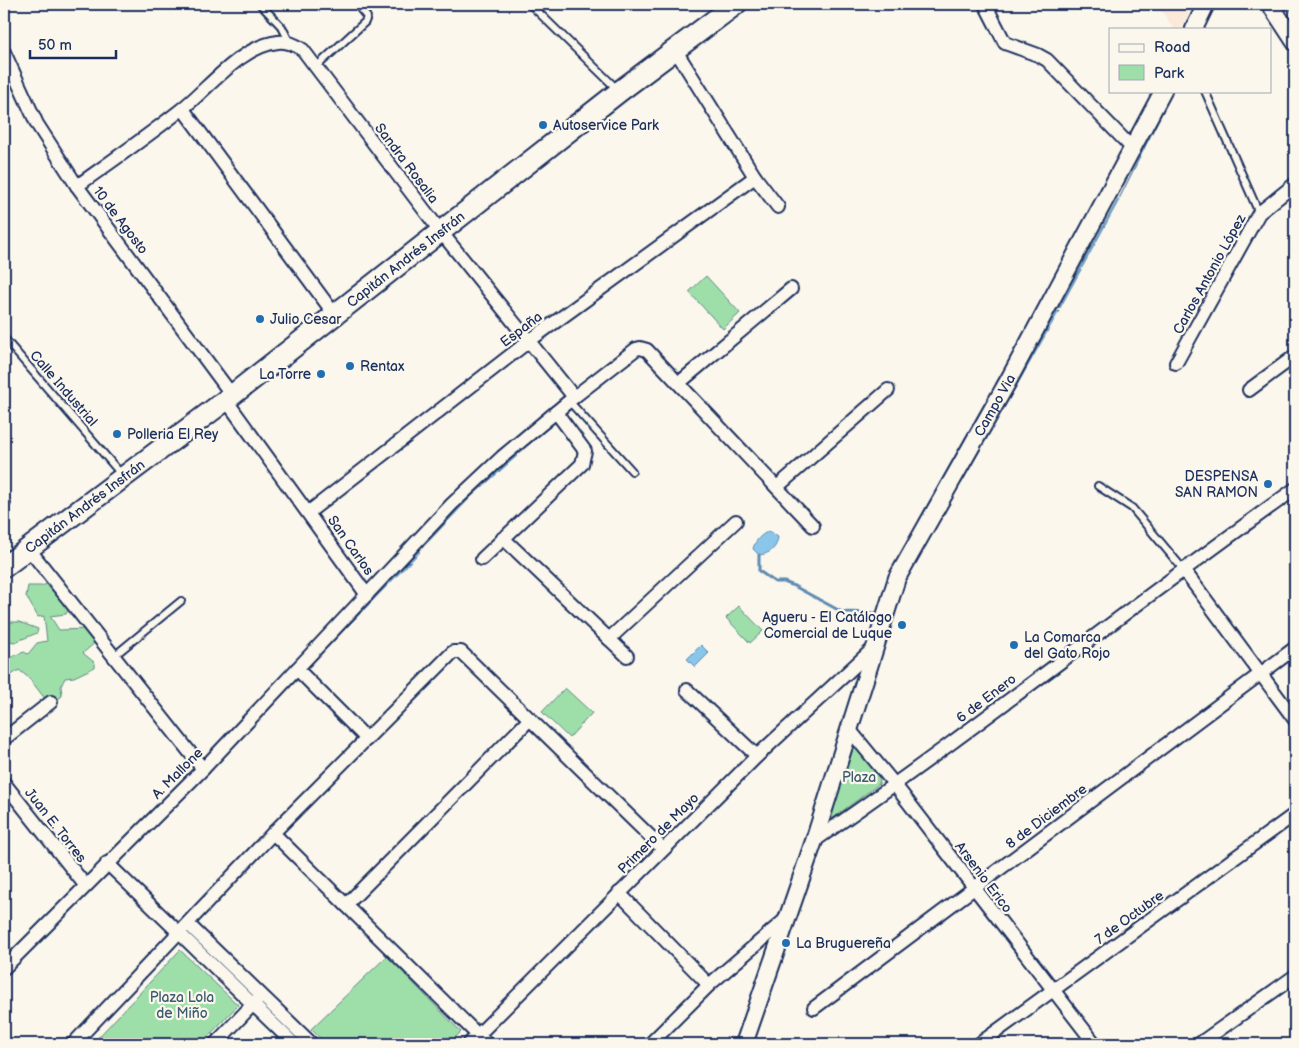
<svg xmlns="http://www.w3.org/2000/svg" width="1299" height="1048" viewBox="0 0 1299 1048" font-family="'Balsamiq Sans',sans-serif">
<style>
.built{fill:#fbe9d9}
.green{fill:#9edfa9;stroke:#5c8784}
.water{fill:#89c6ea;stroke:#5d8ab2}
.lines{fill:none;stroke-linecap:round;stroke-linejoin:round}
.stream{stroke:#5d8ab2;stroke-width:3}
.service-casing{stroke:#1b2f5e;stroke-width:10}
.minor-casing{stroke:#1b2f5e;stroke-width:16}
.tertiary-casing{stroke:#1b2f5e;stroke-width:20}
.primary-casing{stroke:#1b2f5e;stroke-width:24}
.service{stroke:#fbf7ec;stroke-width:6}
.minor{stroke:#fbf7ec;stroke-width:12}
.tertiary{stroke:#fbf7ec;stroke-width:16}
.primary{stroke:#fbf7ec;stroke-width:20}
.poi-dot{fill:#1f6fb2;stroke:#fbf7ec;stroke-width:2}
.labels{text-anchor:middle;stroke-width:4.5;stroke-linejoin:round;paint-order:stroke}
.poi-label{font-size:14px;fill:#1b2f5e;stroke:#fbf7ec;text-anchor:start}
.street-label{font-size:14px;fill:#1b2f5e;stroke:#fbf7ec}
.park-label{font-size:14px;fill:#3c5b71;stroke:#fbf7ec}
</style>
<rect width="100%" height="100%" fill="#fbf7ec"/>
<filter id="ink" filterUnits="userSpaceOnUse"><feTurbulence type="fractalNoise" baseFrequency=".02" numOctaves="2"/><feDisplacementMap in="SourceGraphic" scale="10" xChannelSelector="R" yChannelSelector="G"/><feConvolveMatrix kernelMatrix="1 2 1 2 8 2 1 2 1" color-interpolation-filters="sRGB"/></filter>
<g filter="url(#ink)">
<!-- built -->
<polygon class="built" points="1157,4 1193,4 1181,29 1174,29"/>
<!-- green -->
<g class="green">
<polygon points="706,276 740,313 723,329 689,292"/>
<polygon points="54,580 70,606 66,614 50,616 59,630 88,629 97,641 83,653 95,663 95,667 74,677 65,678 61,686 62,696 55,702 46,700 29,678 19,670 7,678 4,677 4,660 24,652 28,654 37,643 47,641 44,616 38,617 26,596 28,586 42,586"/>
<polygon points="739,606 763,631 750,643 726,618"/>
<polygon points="9,622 19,622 38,629 37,633 15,642 9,641 4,631"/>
<polygon points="565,688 592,713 569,738 542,712"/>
<polygon points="852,745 856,745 880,778 879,784 833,818 830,816"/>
<polygon points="118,865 120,865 177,922 118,866"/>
<polygon points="180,950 238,1005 201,1044 92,1044"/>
<polygon points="387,956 461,1032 448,1044 326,1044 311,1029"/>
</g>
<!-- water -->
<g class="water">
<polygon points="1172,91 1173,91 1119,199"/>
<polygon points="1118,199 1119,200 1060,308 1059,307"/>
<polygon points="1057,311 1059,311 961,484 961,483"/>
<polygon points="517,454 518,455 472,496 424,546 471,495"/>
<path d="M 769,531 L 778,537 C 777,548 770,554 759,555 L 753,549 C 755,540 761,535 769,531 Z"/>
<polygon points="418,551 420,552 312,663 312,662"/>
<polygon points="905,581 905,582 859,726 859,725"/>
<polygon points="701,645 709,653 695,667 687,659"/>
</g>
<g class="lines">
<!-- stream -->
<g class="stream">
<polyline points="1288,4 1295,15"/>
<polyline points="1185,29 1197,4"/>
<polyline points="997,383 1004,371"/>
<polyline points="920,520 988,399"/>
<polyline points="759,555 759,571 775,582 784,582 794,586 842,612 878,613"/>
</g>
<!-- service casing -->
<g class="service-casing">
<g id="service">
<polyline points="260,4 282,27 290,43"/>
<polyline points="530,4 617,89"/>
<polyline points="316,67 365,22 367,17 356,4"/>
<polyline points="1205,91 1259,213"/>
<polyline points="4,338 122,475"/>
<polyline points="569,401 632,471"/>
<polyline points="1098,486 1132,508 1183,569"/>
<polyline points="4,505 7,503"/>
<polyline points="114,656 181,601"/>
</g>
</g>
<!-- minor casing -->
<g class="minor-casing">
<g id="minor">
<polyline points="985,4 1005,43 1038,55 1047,60 1134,150"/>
<polyline points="676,51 755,177 778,207"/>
<polyline points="4,52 37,124 77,186 232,395"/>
<polyline points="183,109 335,315"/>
<path d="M 77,186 C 112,161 148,136 182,109 C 210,87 241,46 278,42 C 287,41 296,45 303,50 L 441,232 L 574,397"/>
<polyline points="1176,363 1259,213 1295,184"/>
<polyline points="679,383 791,289"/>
<polyline points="1249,390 1295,356"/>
<polyline points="226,400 367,595"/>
<polyline points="777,487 888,390"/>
<polyline points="309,512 529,341 755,177"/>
<polyline points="503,538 627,656"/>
<polyline points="28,548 203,769"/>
<polyline points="482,559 582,464 585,451 556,412"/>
<polyline points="1183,569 1295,720"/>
<polyline points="609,639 736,521"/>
<polyline points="297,669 367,739"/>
<polyline points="687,690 757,756"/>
<polyline points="849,729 895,785 1095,1044"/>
<polyline points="4,739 51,702"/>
<polyline points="4,783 85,885"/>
<polyline points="273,833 487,1044"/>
<path d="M 814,841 C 978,728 1133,604 1295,489"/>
<polyline points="107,863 294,1044"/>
<polyline points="619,893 709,985"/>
<polyline points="346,905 530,719"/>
<polyline points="188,924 312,1044"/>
<polyline points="4,968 203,769 452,504 502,457 574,397 636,349 640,348 647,350 813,526"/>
<polyline points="814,1008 1295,648"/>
<polyline points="73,1044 273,833 453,652 461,652 663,849"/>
<polyline points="215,1044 258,999"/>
<polyline points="469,1044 757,756 874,648"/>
<polyline points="650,1044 709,985 787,918"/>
<polyline points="979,1044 1295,814"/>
<polyline points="1199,1044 1295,976"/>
</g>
</g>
<!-- tertiary casing -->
<g class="tertiary-casing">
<g id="tertiary">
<polyline points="1270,4 1295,42"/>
<polyline points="1194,29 1206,4"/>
<path id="s1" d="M 744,1044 L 814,841 L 897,578 L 1007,383 L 1163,91"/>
</g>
</g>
<!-- primary casing -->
<g class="primary-casing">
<g id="primary">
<path id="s2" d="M 4,567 L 226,400 L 620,91 L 736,4"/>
</g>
</g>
<!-- service -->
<use href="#service" class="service"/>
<!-- minor -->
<use href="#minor" class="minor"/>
<!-- tertiary -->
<use href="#tertiary" class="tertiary"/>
<!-- primary -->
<use href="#primary" class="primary"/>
</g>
</g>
<!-- markers -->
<g class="poi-dot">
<circle cx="543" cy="125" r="5"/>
<circle cx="260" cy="319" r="5"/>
<circle cx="350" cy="366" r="5"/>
<circle cx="321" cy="374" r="5"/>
<circle cx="117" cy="434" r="5"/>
<circle cx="1268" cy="484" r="5"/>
<circle cx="902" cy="625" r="5"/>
<circle cx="1014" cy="645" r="5"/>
<circle cx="786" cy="943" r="5"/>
</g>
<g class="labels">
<!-- poi labels -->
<g class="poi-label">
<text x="553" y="130">Autoservice Park</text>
<text x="270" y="324">Julio Cesar</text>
<text x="360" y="371">Rentax</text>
<text x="311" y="379" text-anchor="end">La Torre</text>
<text x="127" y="439">Polleria El Rey</text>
<text x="1258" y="481" text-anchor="end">DESPENSA<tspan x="1258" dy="16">SAN RAMON</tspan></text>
<text x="892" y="622" text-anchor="end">Agueru - El Catálogo<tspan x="892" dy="16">Comercial de Luque</tspan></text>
<text x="1024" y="642">La Comarca<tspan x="1024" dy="16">del Gato Rojo</tspan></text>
<text x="796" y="948">La Bruguereña</text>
</g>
<!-- street labels -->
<g class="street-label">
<text transform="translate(407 163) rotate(53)" y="5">Sandra Rosalia</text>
<text transform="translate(121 220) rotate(53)" y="5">10 de Agosto</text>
<text dy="5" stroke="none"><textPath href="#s2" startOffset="506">Capitán Andrés Insfrán</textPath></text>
<text transform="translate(1209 274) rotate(-61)" y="5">Carlos Antonio López</text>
<text transform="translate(521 329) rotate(-37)" y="5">España</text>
<text transform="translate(64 388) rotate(49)" y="5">Calle Industrial</text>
<text dy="5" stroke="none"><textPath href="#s1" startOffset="689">Campo Via</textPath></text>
<text dy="5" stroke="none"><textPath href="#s2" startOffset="101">Capitán Andrés Insfrán</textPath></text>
<text transform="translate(351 545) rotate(55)" y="5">San Carlos</text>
<text transform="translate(986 698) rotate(-37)" y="5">6 de Enero</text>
<text transform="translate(177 773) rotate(-45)" y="5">A. Mallone</text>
<text transform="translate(1046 816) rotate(-37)" y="5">8 de Diciembre</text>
<text transform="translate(56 825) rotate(52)" y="5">Juan E. Torres</text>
<text transform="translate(658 833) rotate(-45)" y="5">Primero de Mayo</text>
<text transform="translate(984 877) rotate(53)" y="5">Arsenio Erico</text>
<text transform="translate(1129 917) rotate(-36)" y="5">7 de Octubre</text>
</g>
<!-- park labels -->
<g class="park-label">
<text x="859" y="782">Plaza</text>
<text x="182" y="1002">Plaza Lola<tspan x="182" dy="16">de Miño</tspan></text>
</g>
</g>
<!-- margin -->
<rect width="1299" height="1048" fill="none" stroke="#fbf7ec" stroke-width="20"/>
<rect x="10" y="10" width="1279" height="1028" fill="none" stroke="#1b2f5e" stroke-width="2" filter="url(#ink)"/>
<!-- legend -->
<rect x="1109" y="28" width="162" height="65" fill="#fbf7ec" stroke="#a1a7b3"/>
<rect x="1119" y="44" width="25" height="8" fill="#fbf7ec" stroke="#a1a7b3"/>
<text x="1154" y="52" font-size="15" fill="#1b2f5e">Road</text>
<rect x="1119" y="65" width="25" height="15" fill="#9edfa9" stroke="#a1a7b3"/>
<text x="1154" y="78" font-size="15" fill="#1b2f5e">Park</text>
<!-- scale -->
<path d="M30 50v8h86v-8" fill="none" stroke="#1b2f5e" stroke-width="2.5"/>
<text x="38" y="50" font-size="15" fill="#1b2f5e" stroke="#fbf7ec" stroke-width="4" paint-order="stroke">50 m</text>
</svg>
